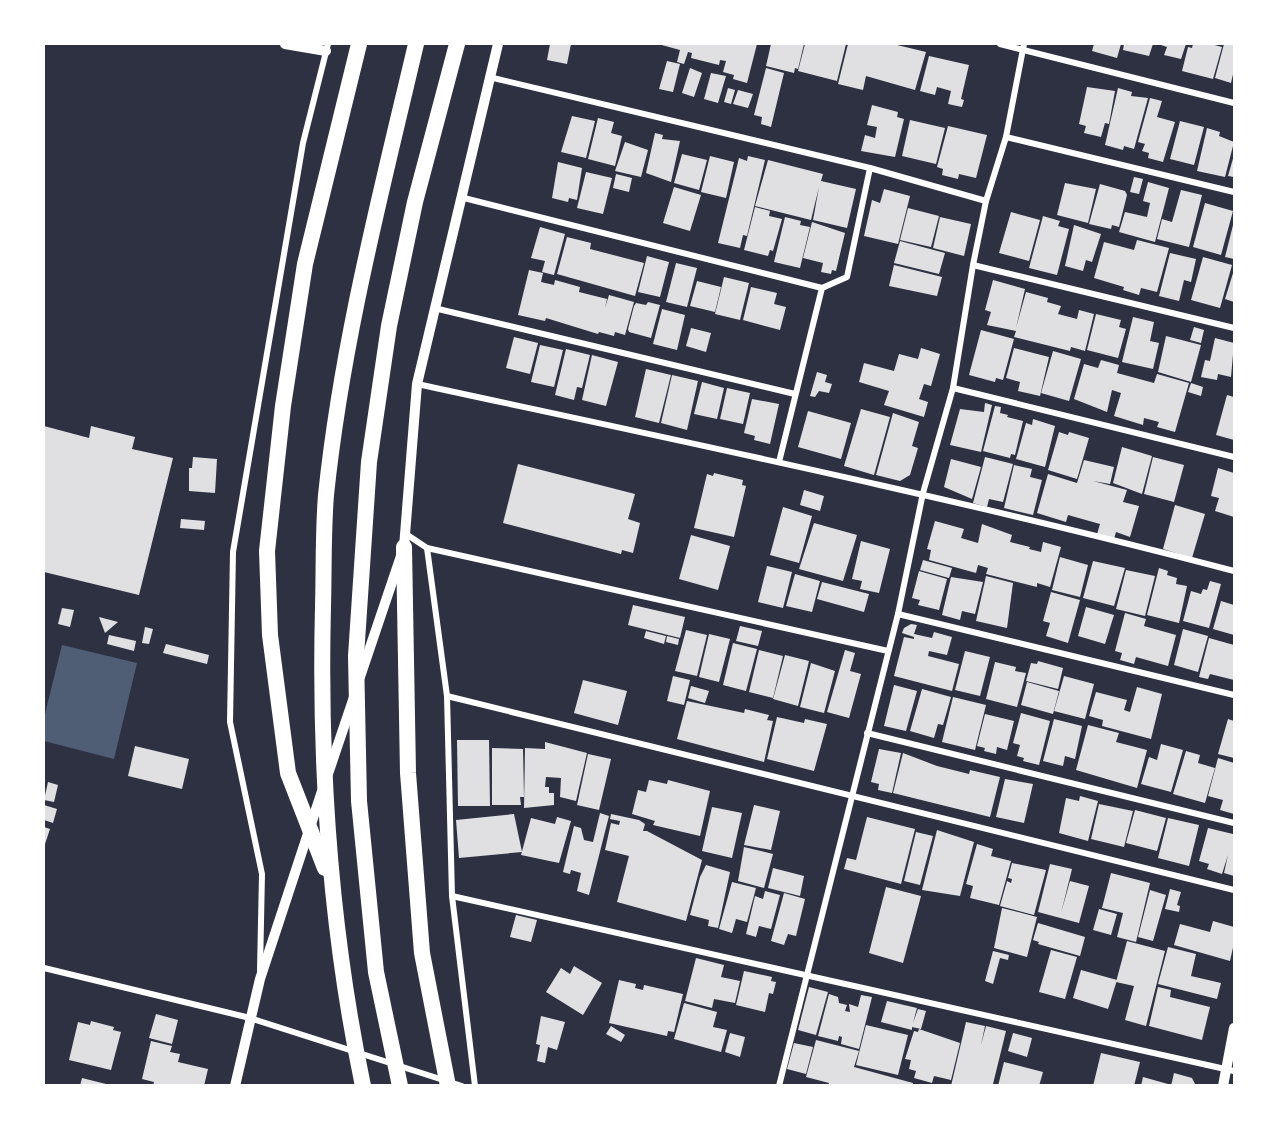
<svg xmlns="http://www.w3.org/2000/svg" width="1278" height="1129" viewBox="0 0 1278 1129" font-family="Karla,sans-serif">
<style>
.water{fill:#4f5d75}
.building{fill:#e0e0e3}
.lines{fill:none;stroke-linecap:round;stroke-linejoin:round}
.minor{stroke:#fff;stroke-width:6}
.tertiary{stroke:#fff;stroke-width:10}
.trunk{stroke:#fff;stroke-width:16}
</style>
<rect width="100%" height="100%" fill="#2d3142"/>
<!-- water -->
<polygon class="water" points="62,645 137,663 114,759 44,741 44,718"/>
<!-- building -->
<g class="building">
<polygon points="550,44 571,44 567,64 547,60"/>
<polygon points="658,44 757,44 747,83 733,79 734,75 723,72 726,61 720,60 719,65 691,58 692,53 688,52 684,64 677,62 680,50"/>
<polygon points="771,44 804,44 798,69 795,68 794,73 766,66"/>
<polygon points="805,44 846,44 837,81 798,71"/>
<polygon points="848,44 893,44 926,52 915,90 866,76 863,90 838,84"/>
<polygon points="1094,44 1121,44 1117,58 1092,51"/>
<polygon points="1124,44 1153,44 1149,56 1123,50"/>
<polygon points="1158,44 1186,44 1181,59 1164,55 1167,47"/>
<polygon points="1193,44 1211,44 1222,47 1213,79 1182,71 1188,47 1192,48"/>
<polygon points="1224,44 1234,45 1234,70 1231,83 1215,78"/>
<polygon points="929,56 969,65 961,99 964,100 962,107 948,104 951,91 937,87 935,95 920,91"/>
<polygon points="667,61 680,64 673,92 659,89"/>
<polygon points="690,68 702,73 694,97 682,93"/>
<polygon points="766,68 784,73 771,127 761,124 762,117 754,115"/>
<polygon points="711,73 726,76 718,103 704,99"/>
<polygon points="1087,87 1115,91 1109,124 1105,123 1101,137 1084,133 1086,126 1079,124"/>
<polygon points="728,88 735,90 731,104 724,102"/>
<polygon points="1118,88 1132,92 1131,96 1148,98 1134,149 1124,146 1123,150 1105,145"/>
<polygon points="738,90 753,94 748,108 733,104"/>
<polygon points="1150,98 1162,101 1157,117 1175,122 1163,162 1148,158 1149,153 1142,151 1145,144 1138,142"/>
<polygon points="872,105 898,112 897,117 904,119 895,157 861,151 865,135 875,138 877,127 867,125"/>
<polygon points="572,116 595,121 586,158 561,152"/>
<polygon points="598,118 614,122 611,133 622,136 615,166 588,159"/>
<polygon points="910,120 945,128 936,164 902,156"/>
<polygon points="1180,121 1204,127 1194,165 1170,159"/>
<polygon points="948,126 987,135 976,178 959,174 958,179 942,175 943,169 937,167"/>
<polygon points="1207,128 1220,132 1219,136 1234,142 1225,177 1197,171"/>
<polygon points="655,133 663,135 662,139 680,141 671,182 646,173"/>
<polygon points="625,142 648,150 641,177 615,171"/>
<polygon points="682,154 707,160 699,190 674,183"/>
<polygon points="1234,155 1234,177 1228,176"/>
<polygon points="710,156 734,162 726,198 701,192"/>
<polygon points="748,156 765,160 747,236 743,235 740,248 718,243 739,158 747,161"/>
<polygon points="768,160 823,174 821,181 856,189 847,228 813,220 819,187 811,220 755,206"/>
<polygon points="558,162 582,168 577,200 569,198 568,202 552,198"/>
<polygon points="586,172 612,178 603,214 577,208"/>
<polygon points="616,174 632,178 629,192 613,188"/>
<polygon points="1134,177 1143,179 1139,194 1130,192"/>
<polygon points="1148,182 1169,188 1155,242 1119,232 1125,212 1147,217 1150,203 1143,201"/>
<polygon points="1065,183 1096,189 1088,223 1057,215"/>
<polygon points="1100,184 1125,191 1127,195 1119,227 1112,225 1111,229 1089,224"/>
<polygon points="674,187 701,195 690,231 663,223"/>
<polygon points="884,189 910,196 898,244 864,236 872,200 880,203"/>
<polygon points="1181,190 1202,195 1189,247 1157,239 1162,219 1172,222"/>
<polygon points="1205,203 1233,211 1221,255 1193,247"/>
<polygon points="755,207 770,211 769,216 782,219 773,251 770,250 768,256 744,250"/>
<polygon points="908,208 939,216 931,247 900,240"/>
<polygon points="1011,212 1040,220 1029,261 999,253"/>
<polygon points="1043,216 1060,221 1058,226 1069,229 1057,275 1029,268"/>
<polygon points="785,217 801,221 800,225 810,227 800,268 774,262"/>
<polygon points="940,217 971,224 964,256 933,248"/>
<polygon points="1234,221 1234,259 1225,257"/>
<polygon points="812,222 845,233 836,271 832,270 831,274 821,272 823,263 803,258"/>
<polygon points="1074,225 1101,234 1092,262 1086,260 1083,271 1065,266"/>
<polygon points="540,227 565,234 554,275 542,272 545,261 531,258"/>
<polygon points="567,237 591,243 590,249 644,263 635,296 557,274"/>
<polygon points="1137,240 1169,248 1157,292 1141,288 1139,295 1123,290 1124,287 1094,278 1104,242 1134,250"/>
<polygon points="900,241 945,253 939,274 894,263"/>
<polygon points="1170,253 1196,259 1191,282 1184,280 1179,301 1159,296"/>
<polygon points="647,256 669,262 660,297 638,292"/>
<polygon points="1203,257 1232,265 1220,308 1191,300"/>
<polygon points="676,263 697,268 687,307 666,302"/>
<polygon points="894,265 942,277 937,296 889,286"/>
<polygon points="529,270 543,273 541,282 554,285 555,280 580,287 579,292 607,299 605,308 609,295 634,302 625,335 615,332 614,336 599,332 598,334 546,318 545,321 518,315"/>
<polygon points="1234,270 1234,302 1225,299"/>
<polygon points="724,277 749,283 740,320 715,314"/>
<polygon points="993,280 1025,289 1016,328 1026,292 1048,298 1047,302 1061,306 1058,314 1077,319 1079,310 1094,314 1085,351 1071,347 1070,351 1014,337 1016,331 987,325 991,312 985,310"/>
<polygon points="697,281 721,287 715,312 690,306"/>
<polygon points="751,287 777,293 774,304 786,307 780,330 743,320"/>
<polygon points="648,302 660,305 651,338 629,332 628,329 634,306 636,303 646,305"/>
<polygon points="662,309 685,315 677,350 653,344"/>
<polygon points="1096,314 1121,320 1119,327 1126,329 1118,358 1087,350"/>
<polygon points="1133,317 1154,322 1150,341 1159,343 1153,369 1122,362"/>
<polygon points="1194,327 1204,330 1201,343 1190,340"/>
<polygon points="691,328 711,333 706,352 686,346"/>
<polygon points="981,330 1014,339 1003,380 996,378 995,382 969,375"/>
<polygon points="1166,336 1201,345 1191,382 1158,372"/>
<polygon points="514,337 538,343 530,374 506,368"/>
<polygon points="1215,338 1234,343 1231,377 1218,374 1217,380 1201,377 1205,360 1210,361"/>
<polygon points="540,345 563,350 554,387 531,382"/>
<polygon points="921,348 940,354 931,386 924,384 919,399 928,402 924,417 884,405 889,391 859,382 864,363 894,371 899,354 918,359"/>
<polygon points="1014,348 1049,357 1040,396 1018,391 1020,382 1006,378"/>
<polygon points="566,349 590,355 582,388 577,387 574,400 555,395"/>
<polygon points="1053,351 1081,359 1069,401 1041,393"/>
<polygon points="592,355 618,362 606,406 582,400"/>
<polygon points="1101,360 1119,365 1117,373 1154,383 1157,374 1189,383 1175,432 1157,427 1159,422 1144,418 1143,425 1114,416 1121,393 1112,390 1107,412 1074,399 1084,364 1098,368"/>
<polygon points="646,369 671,375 659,423 635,417"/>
<polygon points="817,372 827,375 825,382 832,384 829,393 819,391 815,397 810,396"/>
<polygon points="672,375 698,381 687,430 661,423"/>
<polygon points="702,382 724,388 717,419 694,414"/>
<polygon points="1191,383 1203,387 1201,396 1188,392"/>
<polygon points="727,388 750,393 743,424 720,419"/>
<polygon points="1227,395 1234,397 1234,440 1216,435"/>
<polygon points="752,399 779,404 770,444 754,440 755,436 744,433"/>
<polygon points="985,403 992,405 981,452 950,445 960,409 984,412"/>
<polygon points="995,406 1001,407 1000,413 1008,415 1007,417 1023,421 1015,455 1011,454 1010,458 983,451"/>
<polygon points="861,409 890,417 874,475 844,466"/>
<polygon points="808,411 851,423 841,459 798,447"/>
<polygon points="893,413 919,422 912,446 918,448 910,475 900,481 876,475"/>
<polygon points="1033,419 1055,426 1045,467 1016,459 1026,423 1032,425"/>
<polygon points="44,426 89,438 91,426 135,437 132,449 173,458 139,595 44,572"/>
<polygon points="1059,432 1068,435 1069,432 1089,438 1077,479 1048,470"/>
<polygon points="1122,447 1152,456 1142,494 1113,483"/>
<polygon points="193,457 217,459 215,493 189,491 189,468 192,468"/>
<polygon points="985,457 1013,464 1003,502 989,499 987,507 973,503"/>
<polygon points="1153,457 1184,465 1174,502 1144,494"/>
<polygon points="951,459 981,467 972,499 944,487"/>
<polygon points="1084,460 1114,467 1110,484 1093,481 1127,490 1123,502 1139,506 1130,537 1116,532 1114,539 1097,534 1100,524 1068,515 1066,522 1037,513 1048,474 1077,483"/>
<polygon points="518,464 635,494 628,519 640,523 633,553 622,550 621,554 503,523"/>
<polygon points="1014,465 1032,469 1030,477 1042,480 1033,515 1004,508"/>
<polygon points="1218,468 1234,473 1234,517 1215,511 1219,498 1211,496"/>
<polygon points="714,473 743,480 742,485 746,486 734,537 694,528 707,474 713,476"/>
<polygon points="804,490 824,496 820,511 800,505"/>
<polygon points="1175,505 1205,514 1192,558 1163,549"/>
<polygon points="783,507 812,516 799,563 770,555"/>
<polygon points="181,519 205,521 204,530 180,528"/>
<polygon points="935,521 964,529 961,538 978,543 982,524 1012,535 1010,542 1030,547 1029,549 1041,552 1043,542 1061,547 1050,587 1037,583 1037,587 986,574 988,568 978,565 976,573 929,560 931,550 927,549"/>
<polygon points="814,523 857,535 843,581 799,569"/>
<polygon points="691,535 730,546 718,590 679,579"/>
<polygon points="861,541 890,549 879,593 860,589 862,581 852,579"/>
<polygon points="1060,557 1088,565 1080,597 1052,590"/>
<polygon points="923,560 952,568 949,578 920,570"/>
<polygon points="1093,561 1125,568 1114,606 1083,598"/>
<polygon points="767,566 792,572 783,608 758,602"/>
<polygon points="1159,568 1168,571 1167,575 1177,578 1176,584 1187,586 1179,623 1147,615"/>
<polygon points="1126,570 1155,576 1145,616 1116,609"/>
<polygon points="919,571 947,579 939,610 918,605 920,600 912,598"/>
<polygon points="795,574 820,581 812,612 786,606"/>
<polygon points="986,576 1013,583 1007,628 976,621"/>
<polygon points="951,577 983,582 975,614 962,611 960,620 942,615"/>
<polygon points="1210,581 1221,584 1209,628 1183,621 1191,591 1201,594 1203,589 1207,590"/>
<polygon points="822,582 869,594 864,612 817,599"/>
<polygon points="1051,592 1080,600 1068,643 1046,636 1050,623 1043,621"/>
<polygon points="1221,601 1234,605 1234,635 1213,629"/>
<polygon points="633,605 685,617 680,638 628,625"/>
<polygon points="1086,607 1114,615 1105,644 1078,636"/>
<polygon points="62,608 74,610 70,627 58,624"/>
<polygon points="1125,613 1146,619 1144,626 1176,635 1168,666 1136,657 1134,664 1120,660 1122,653 1115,651"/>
<polygon points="99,617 118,622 105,633"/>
<polygon points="911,624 917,625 914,634 932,638 934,632 952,637 947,655 929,651 928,656 959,664 952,691 894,676 904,637 914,639 914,637 902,633 904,628"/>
<polygon points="740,626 762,631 758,646 736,641"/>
<polygon points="145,627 153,629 149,644 142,643"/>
<polygon points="1183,629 1208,636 1198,672 1174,665"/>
<polygon points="686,630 707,635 697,676 675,671"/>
<polygon points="646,631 666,636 664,644 644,638"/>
<polygon points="709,634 730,639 719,682 699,677"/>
<polygon points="109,635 136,641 134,651 107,644"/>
<polygon points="667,636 679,639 678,645 666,642"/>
<polygon points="1209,638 1234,645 1234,680 1210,674 1208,679 1199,677"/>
<polygon points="733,643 757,649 746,691 723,685"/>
<polygon points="166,644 209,655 207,664 163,653"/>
<polygon points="759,650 783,656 773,698 749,692"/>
<polygon points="845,650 855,653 850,671 861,674 849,718 827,712"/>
<polygon points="965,651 990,657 980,696 955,690"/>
<polygon points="785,655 809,661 798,706 773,699"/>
<polygon points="1038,661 1063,668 1058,689 1026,681 1031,663 1037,664"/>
<polygon points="995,662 1016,667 1015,671 1026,673 1017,707 986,699"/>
<polygon points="811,663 835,671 824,713 800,707"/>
<polygon points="673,676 690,680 684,705 667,701"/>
<polygon points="1064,676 1094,684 1085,719 1054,711"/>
<polygon points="583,680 627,691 618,725 574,713"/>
<polygon points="1027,682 1059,691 1053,714 1021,705"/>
<polygon points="894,685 917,691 906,731 884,726"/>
<polygon points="691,686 709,691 705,703 688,698"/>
<polygon points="1137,687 1162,694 1151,739 1102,726 1103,720 1089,716 1096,692 1127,700 1124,710 1130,712"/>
<polygon points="922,689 951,697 943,725 938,724 934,738 910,731"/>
<polygon points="953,697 986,705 975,750 942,742"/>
<polygon points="687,701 744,713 745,709 769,715 767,720 773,721 764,762 677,739"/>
<polygon points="1021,713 1050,721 1039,765 1023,761 1024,758 1017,756 1020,745 1013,743"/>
<polygon points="985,714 1014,721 1007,750 997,747 996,754 984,751 985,748 977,746"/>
<polygon points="777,717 804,723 805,719 827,724 814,771 767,759"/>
<polygon points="1054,719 1082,726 1075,759 1065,756 1063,766 1043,761"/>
<polygon points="1228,719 1234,721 1234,758 1218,754"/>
<polygon points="1088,725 1119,733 1116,742 1147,750 1137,788 1076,770"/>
<polygon points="457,740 489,740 490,806 458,806"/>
<polygon points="545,742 587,753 576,801 560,797 561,778 546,777 545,787 549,787 549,793 554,793 554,805 524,808 525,748 545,749"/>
<polygon points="1161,744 1183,750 1171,792 1141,784 1149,757 1157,760"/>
<polygon points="135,746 189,759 182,789 128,776"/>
<polygon points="492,748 523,749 524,797 520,797 521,805 492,805"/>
<polygon points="879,749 901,753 892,793 878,790 879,784 871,782"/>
<polygon points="1186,751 1200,755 1198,763 1215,768 1205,803 1173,794"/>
<polygon points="903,753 937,766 969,774 970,770 1000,777 990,817 893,793"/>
<polygon points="588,754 611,759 599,810 577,805"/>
<polygon points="1218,758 1234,763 1234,814 1220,810 1223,800 1208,796"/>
<polygon points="1005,779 1033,784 1024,823 996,817"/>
<polygon points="649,780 667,784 668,780 710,791 700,836 653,825 655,821 632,814 638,790 646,792"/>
<polygon points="48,782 58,785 54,802 44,800"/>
<polygon points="1080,796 1098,801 1088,841 1059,833 1066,798 1079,801"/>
<polygon points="1099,804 1133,811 1124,847 1091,839"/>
<polygon points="44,805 57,809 53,823 44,820"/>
<polygon points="754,805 780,811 771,850 744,845"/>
<polygon points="712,807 742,813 732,858 702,851"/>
<polygon points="1135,810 1166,818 1157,851 1126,843"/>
<polygon points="600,813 609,816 589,895 577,891 581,873 571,870 570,874 563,872 574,826 581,828 584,840 593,842"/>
<polygon points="514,814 522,852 459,858 456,820"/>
<polygon points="611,814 639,820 645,824 643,831 647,831 702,860 686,921 617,902 629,856 605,850 611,823 619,825 620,821 610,819"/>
<polygon points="557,817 571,821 559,863 521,855 531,818 555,824"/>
<polygon points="867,817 915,829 901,884 844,869 847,858 856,860"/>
<polygon points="1168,818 1199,825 1189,866 1158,858"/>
<polygon points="44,827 50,829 44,847"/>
<polygon points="1208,828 1233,834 1234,876 1224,873 1228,855 1222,874 1207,869 1209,864 1199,861"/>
<polygon points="937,830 974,842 960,896 922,890"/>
<polygon points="916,832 933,836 920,885 904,881"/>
<polygon points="977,844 993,849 991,856 1011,861 999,905 970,898 973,886 966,884"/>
<polygon points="744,847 773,854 764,888 738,881"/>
<polygon points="1012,863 1046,870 1034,915 1000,906 1007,881 1011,883 1012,879 1008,878"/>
<polygon points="1050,864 1072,869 1061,913 1070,881 1089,886 1079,923 1038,912"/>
<polygon points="706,865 730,872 718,928 708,926 709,920 690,915 700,877"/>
<polygon points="773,868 804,876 800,896 768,888"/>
<polygon points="1111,873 1150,883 1136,942 1117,937 1123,913 1102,908"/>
<polygon points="732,882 756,888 747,922 736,919 732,933 719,929"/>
<polygon points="886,887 921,896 903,963 869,953"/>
<polygon points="1170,889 1181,892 1177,905 1180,906 1179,912 1165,909"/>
<polygon points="1150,890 1166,895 1153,941 1138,937"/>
<polygon points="765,891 780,895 771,929 759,926 756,937 746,934 755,896 763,899"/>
<polygon points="784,893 805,899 796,936 788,934 784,945 771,941"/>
<polygon points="1002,908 1037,917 1027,957 994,948"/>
<polygon points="1099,909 1117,914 1111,935 1093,930"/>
<polygon points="516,915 537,920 531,942 510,937"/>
<polygon points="1213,921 1234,927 1234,943 1230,961 1174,945 1180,924 1210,932"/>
<polygon points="1038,923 1085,937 1080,956 1038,944 1039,942 1033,940"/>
<polygon points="1127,941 1165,951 1146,1026 1125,1020 1134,986 1116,982"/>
<polygon points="1168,947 1196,954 1191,976 1221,983 1217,999 1158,984"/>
<polygon points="1051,950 1077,957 1065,999 1039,992"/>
<polygon points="993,951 1009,955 1008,960 1000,958 993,984 985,981"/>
<polygon points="696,958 724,965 721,977 740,981 735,1003 714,999 712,1008 685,1001"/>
<polygon points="574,966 602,983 583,1015 546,992 561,968 570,974"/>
<polygon points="1081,970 1117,980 1108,1009 1073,998"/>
<polygon points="744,971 772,977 771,981 776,982 773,994 769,993 765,1012 736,1005"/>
<polygon points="619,980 636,984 635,988 643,990 644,985 683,994 674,1032 668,1031 667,1036 609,1023"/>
<polygon points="809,987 828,992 816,1035 798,1030"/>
<polygon points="1158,987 1171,990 1170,997 1210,1007 1202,1040 1149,1026"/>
<polygon points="829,994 838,997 839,1003 847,1005 845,1011 850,1012 849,1004 858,1007 861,995 872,997 859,1049 841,1044 842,1037 839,1036 838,1041 818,1036"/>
<polygon points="887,1001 917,1008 913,1023 918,1009 926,1011 921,1029 912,1027 912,1030 881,1022"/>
<polygon points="684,1003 717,1012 713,1027 727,1030 721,1052 674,1039"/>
<polygon points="156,1014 178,1020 172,1044 149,1038"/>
<polygon points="541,1016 565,1022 557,1050 548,1047 545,1063 537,1061 540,1045 536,1044"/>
<polygon points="91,1021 114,1027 113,1030 121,1032 111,1070 69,1060 78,1022 90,1025"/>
<polygon points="966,1022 985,1026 981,1045 986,1026 1006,1031 993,1084 997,1086 951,1086"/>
<polygon points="866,1025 908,1035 898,1075 856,1065"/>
<polygon points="611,1026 625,1035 621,1042 606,1034"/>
<polygon points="919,1029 960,1043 951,1080 934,1076 932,1083 914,1078 916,1071 909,1069 911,1060 905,1059 914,1031 918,1032"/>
<polygon points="730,1033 745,1037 740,1057 725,1052"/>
<polygon points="1013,1033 1032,1038 1027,1057 1008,1051"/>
<polygon points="816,1040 859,1051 854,1067 913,1083 912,1086 828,1086 829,1083 806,1077"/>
<polygon points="151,1041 172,1046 170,1052 180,1054 178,1062 208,1069 204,1086 153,1086 154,1082 142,1079"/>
<polygon points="794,1043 813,1047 806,1074 787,1069"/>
<polygon points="1101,1053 1140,1062 1134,1086 1093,1086"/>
<polygon points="1004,1062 1043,1072 1039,1086 998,1086"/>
<polygon points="1174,1073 1192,1078 1196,1086 1171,1086"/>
<polygon points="1143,1077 1168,1084 1167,1086 1141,1086"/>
<polygon points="82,1078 110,1085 110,1086 80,1086"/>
</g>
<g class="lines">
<!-- minor -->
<g class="minor">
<polyline points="1000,44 1234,103"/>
<polyline points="489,77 870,168 986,201"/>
<polyline points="1006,137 1234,192"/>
<polyline points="460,197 822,288"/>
<polyline points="973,265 1234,328"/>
<polyline points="434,308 795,394"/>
<path d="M 417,384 C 690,443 964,500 1234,571"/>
<polyline points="953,388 1234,457"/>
<polyline points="779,462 822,288 847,277 870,168"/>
<polyline points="406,534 427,548 447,696 452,896 475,1086"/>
<polyline points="427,548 888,651"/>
<polyline points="898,614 1234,695"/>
<polyline points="447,696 1234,890"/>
<polyline points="867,733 1234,823"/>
<polyline points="452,896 1234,1071"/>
<polyline points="44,968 250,1018 462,1086"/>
<polyline points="260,970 262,874 230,722 233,552 303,143 328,44"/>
<polyline points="779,1086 898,614 923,493 953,388 973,265 986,201 1006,137 1024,44"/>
</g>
<!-- tertiary -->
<g class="tertiary">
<polyline points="285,44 326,51"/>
<polyline points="360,677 404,547 417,384 498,44"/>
<polyline points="328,774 354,697"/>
<polyline points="235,1086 260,979 322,791"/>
<polyline points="1223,1086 1234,1028"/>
</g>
<!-- trunk -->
<g class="trunk">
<polyline points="404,547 408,773 422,953 448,1086"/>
<polyline points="325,868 288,773 270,635 267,551 283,406 305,264 359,44"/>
<path d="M 363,1086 C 330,928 319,767 323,606 C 324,570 323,532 326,495 C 342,342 381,193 416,44"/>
<polyline points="400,1086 376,972 359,801 356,656 369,462 389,326 415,202 457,44"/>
</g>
</g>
<!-- border -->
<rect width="1278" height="1129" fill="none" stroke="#ffffff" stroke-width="90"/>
</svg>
